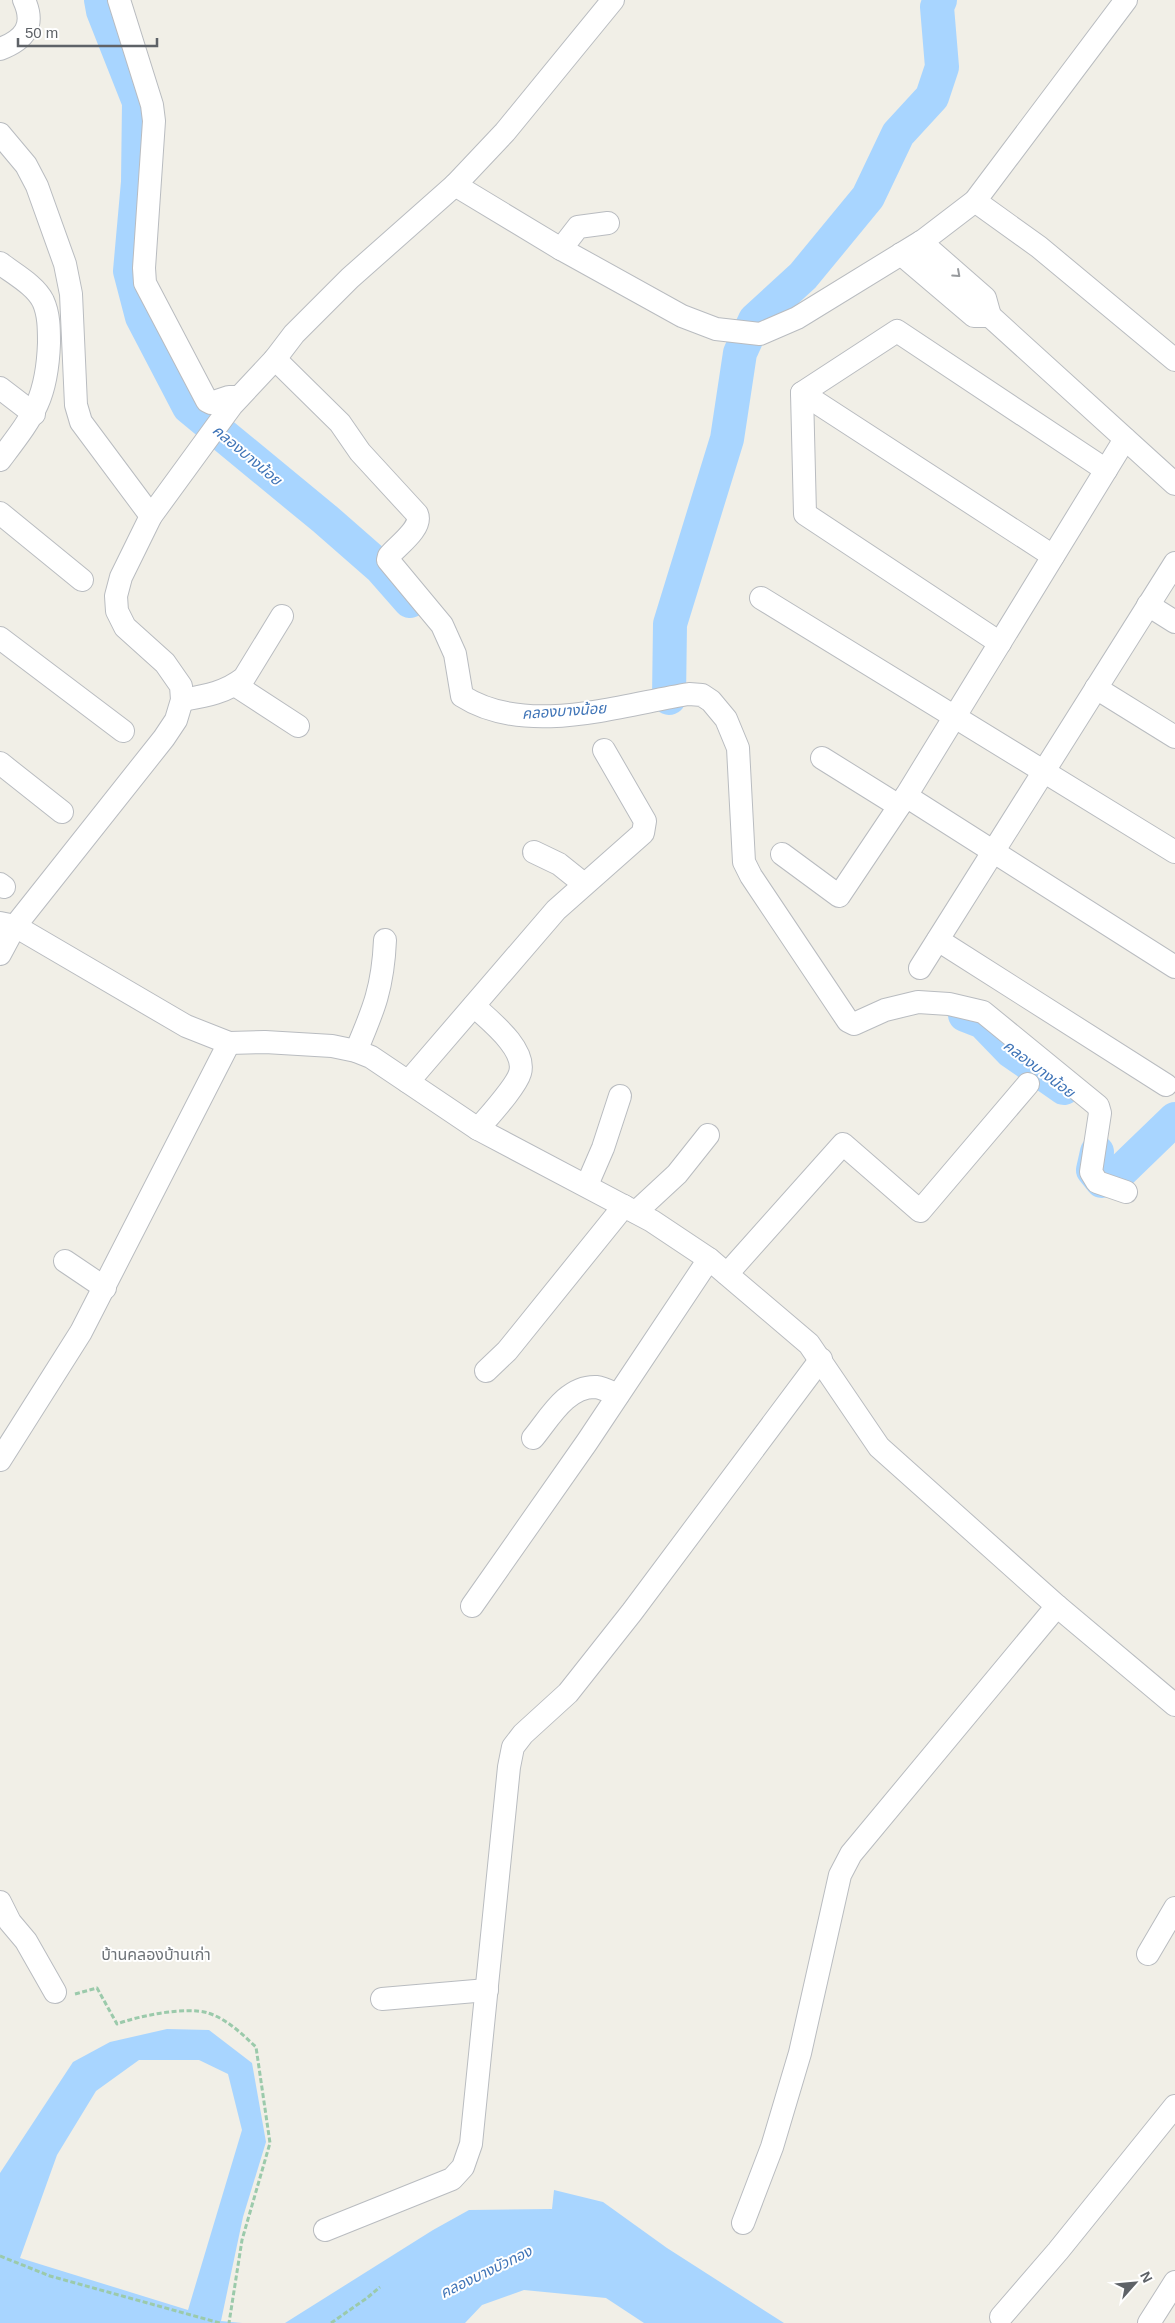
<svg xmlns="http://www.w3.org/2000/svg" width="1175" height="2323" viewBox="0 0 1175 2323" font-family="Helvetica,'Noto Sans Thai',sans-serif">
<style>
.water{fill:#a8d5ff;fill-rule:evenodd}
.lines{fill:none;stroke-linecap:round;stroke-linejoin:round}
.river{stroke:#a8d5ff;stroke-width:34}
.minor-casing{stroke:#b9bcc0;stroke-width:24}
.path{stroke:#9bcaab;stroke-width:3;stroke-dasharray:5 2.5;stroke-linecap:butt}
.minor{stroke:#fff;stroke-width:22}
.oneway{stroke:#96999c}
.labels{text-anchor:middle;stroke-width:4;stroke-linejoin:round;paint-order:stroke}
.water-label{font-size:15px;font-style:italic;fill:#3f74b7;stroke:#fff}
.quarter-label{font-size:16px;fill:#6f7479;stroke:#fff}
</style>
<rect width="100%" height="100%" fill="#f1efe7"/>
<!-- water -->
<g class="water">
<path d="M 167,2029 L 209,2030 L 252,2063 L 266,2142 L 243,2217 L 221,2321 L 242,2323 L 0,2323 L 0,2173 L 73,2062 L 110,2042 ZM 139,2060 L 199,2060 L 228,2074 L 242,2130 L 188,2310 L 20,2258 L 57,2155 L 96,2091 Z"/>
<polygon points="554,2190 603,2202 667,2248 784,2323 644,2323 606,2298 524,2290 482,2305 465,2323 285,2323 433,2230 469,2210 552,2209"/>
</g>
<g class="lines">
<!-- river -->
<g class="river">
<polyline points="101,0 103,11 139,102 138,182 130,271 142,317 189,407 325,519 381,568 410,601"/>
<polyline points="669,698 670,624 727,439 740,353 755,320 803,276 868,197 898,134 932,97 942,67 937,7 940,0"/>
<polyline points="965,1015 983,1022 1011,1051 1064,1088"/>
<polyline points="1097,1152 1093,1170 1102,1181 1118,1174 1175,1119"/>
</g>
<!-- minor casing -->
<g class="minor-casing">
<g id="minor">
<polyline points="119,0 152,105 154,121 144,268 145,283 207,401 211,403 229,397 239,397"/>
<path d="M 0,49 C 24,40 36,26 24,0"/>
<polyline points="0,134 26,165 37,186 65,264 71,294 76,405 81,422 151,516"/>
<polyline points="455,185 561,249 682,316 716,329 760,334 797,318 924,240 975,201 1126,0"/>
<polyline points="975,201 1039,247 1175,360"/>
<polyline points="561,249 578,227 608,223"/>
<polyline points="901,254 974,316 990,316 985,298 921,242"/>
<path d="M 0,263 C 14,274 35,285 43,301 C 49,314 49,329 49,343 C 47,400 33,416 0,460"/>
<polyline points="990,316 1175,484"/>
<path d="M 275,359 L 340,423 L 360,452 L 417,514 C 423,528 397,546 389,556 L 388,560 L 442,625 L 455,654 L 462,696 C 526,737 620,705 689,694 L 702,695 L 711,701 L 726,719 L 738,748 L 744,862 L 751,876 L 848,1021 L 854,1024 L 885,1010 L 918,1002 L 949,1004 L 983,1012 L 1098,1106 L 1100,1113 L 1091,1172 L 1097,1182 L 1126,1192"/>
<polyline points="0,388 34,414"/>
<polyline points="802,393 1053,556"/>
<polyline points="0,513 82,580"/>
<polyline points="761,598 1175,852"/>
<polyline points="1148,605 1175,622"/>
<polyline points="0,638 123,731"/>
<polyline points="1000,643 805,514 802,393 897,331 1106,470"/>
<polyline points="235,685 298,726"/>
<polyline points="1096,688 1175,737"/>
<path d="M 182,700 C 205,696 225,693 244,678 L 282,616"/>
<polyline points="822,758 899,806"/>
<polyline points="0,763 62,812"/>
<polyline points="906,796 1175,967"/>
<polyline points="534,852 559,864 584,884"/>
<polyline points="782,854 839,896 906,796 1125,439"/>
<polyline points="0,884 4,887"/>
<polyline points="0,923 15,926 186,1026 229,1043 265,1042 332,1046 356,1051 371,1057 478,1129 652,1221 709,1259 809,1344 879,1447 1057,1606 1175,1705"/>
<polyline points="938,940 1166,1085"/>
<polyline points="0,954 15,926 164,738 176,720 182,700 181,686 165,663 125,627 117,611 116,596 121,577 151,516 232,405 275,359 294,334 350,278 455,185 505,132 613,0"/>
<polyline points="920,968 1175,563"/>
<path d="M 474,1006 C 489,1020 527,1049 520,1073 C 516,1087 488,1117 478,1129"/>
<path d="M 356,1051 C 374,1009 383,987 385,940"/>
<polyline points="408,1082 556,910 643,833 645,821 604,750"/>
<polyline points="587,1185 603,1148 620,1096"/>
<polyline points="636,1212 677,1174 708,1135"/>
<polyline points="65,1261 105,1288"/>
<polyline points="727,1274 843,1144 920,1211 1028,1084"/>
<polyline points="486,1371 507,1351 624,1206"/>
<path d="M 533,1438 C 549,1419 566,1386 596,1387 C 603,1388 611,1392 618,1395"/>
<polyline points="0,1460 81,1332 229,1043"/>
<polyline points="472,1606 587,1442 709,1259"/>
<polyline points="0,1902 10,1922 26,1941 55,1992"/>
<polyline points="1148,1954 1175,1908"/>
<polyline points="382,1999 487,1990"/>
<polyline points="743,2223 772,2147 800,2053 840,1875 851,1854 1057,1606"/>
<polyline points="325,2230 452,2179 463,2167 471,2144 509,1767 513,1747 523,1734 568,1693 632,1612 821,1359"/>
<polyline points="1001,2317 1058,2251 1175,2106"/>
<polyline points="1149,2323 1175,2282"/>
</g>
</g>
<!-- path -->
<g class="path">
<path d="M 75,1994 L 97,1988 L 117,2024 C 138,2016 187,2006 208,2013 C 227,2019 242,2034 256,2047 L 270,2143 L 242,2240 L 229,2323"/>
<polyline points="0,2256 50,2276 220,2323"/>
<polyline points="331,2323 367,2298 380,2287"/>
</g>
<!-- minor -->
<use href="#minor" class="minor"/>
</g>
<!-- one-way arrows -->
<defs><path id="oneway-chevron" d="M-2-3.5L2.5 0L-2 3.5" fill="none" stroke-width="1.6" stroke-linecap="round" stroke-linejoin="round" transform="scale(1.25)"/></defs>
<use class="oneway" href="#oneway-chevron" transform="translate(957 274) rotate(42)"/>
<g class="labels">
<!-- water labels -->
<g class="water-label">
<text transform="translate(247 455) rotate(40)" y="5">คลองบางน้อย</text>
<text transform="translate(564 711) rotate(-4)" y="5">คลองบางน้อย</text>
<text transform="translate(1039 1069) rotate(37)" y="5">คลองบางน้อย</text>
<text transform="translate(486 2272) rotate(-26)" y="5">คลองบางบัวทอง</text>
</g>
<!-- quarter labels -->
<g class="quarter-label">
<text x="156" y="1960">บ้านคลองบ้านเก่า</text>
</g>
</g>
<!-- north arrow -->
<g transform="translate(1135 2283) rotate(63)" stroke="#ffffff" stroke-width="4" paint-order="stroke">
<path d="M0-4L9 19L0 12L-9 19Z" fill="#5e6267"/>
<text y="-8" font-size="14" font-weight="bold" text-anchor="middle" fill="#5e6267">N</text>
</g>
<!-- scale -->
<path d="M18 38v8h139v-8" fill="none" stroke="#5e6267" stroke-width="2.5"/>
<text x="25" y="38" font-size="15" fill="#5e6267" stroke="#ffffff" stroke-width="4" paint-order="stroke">50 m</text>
</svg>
